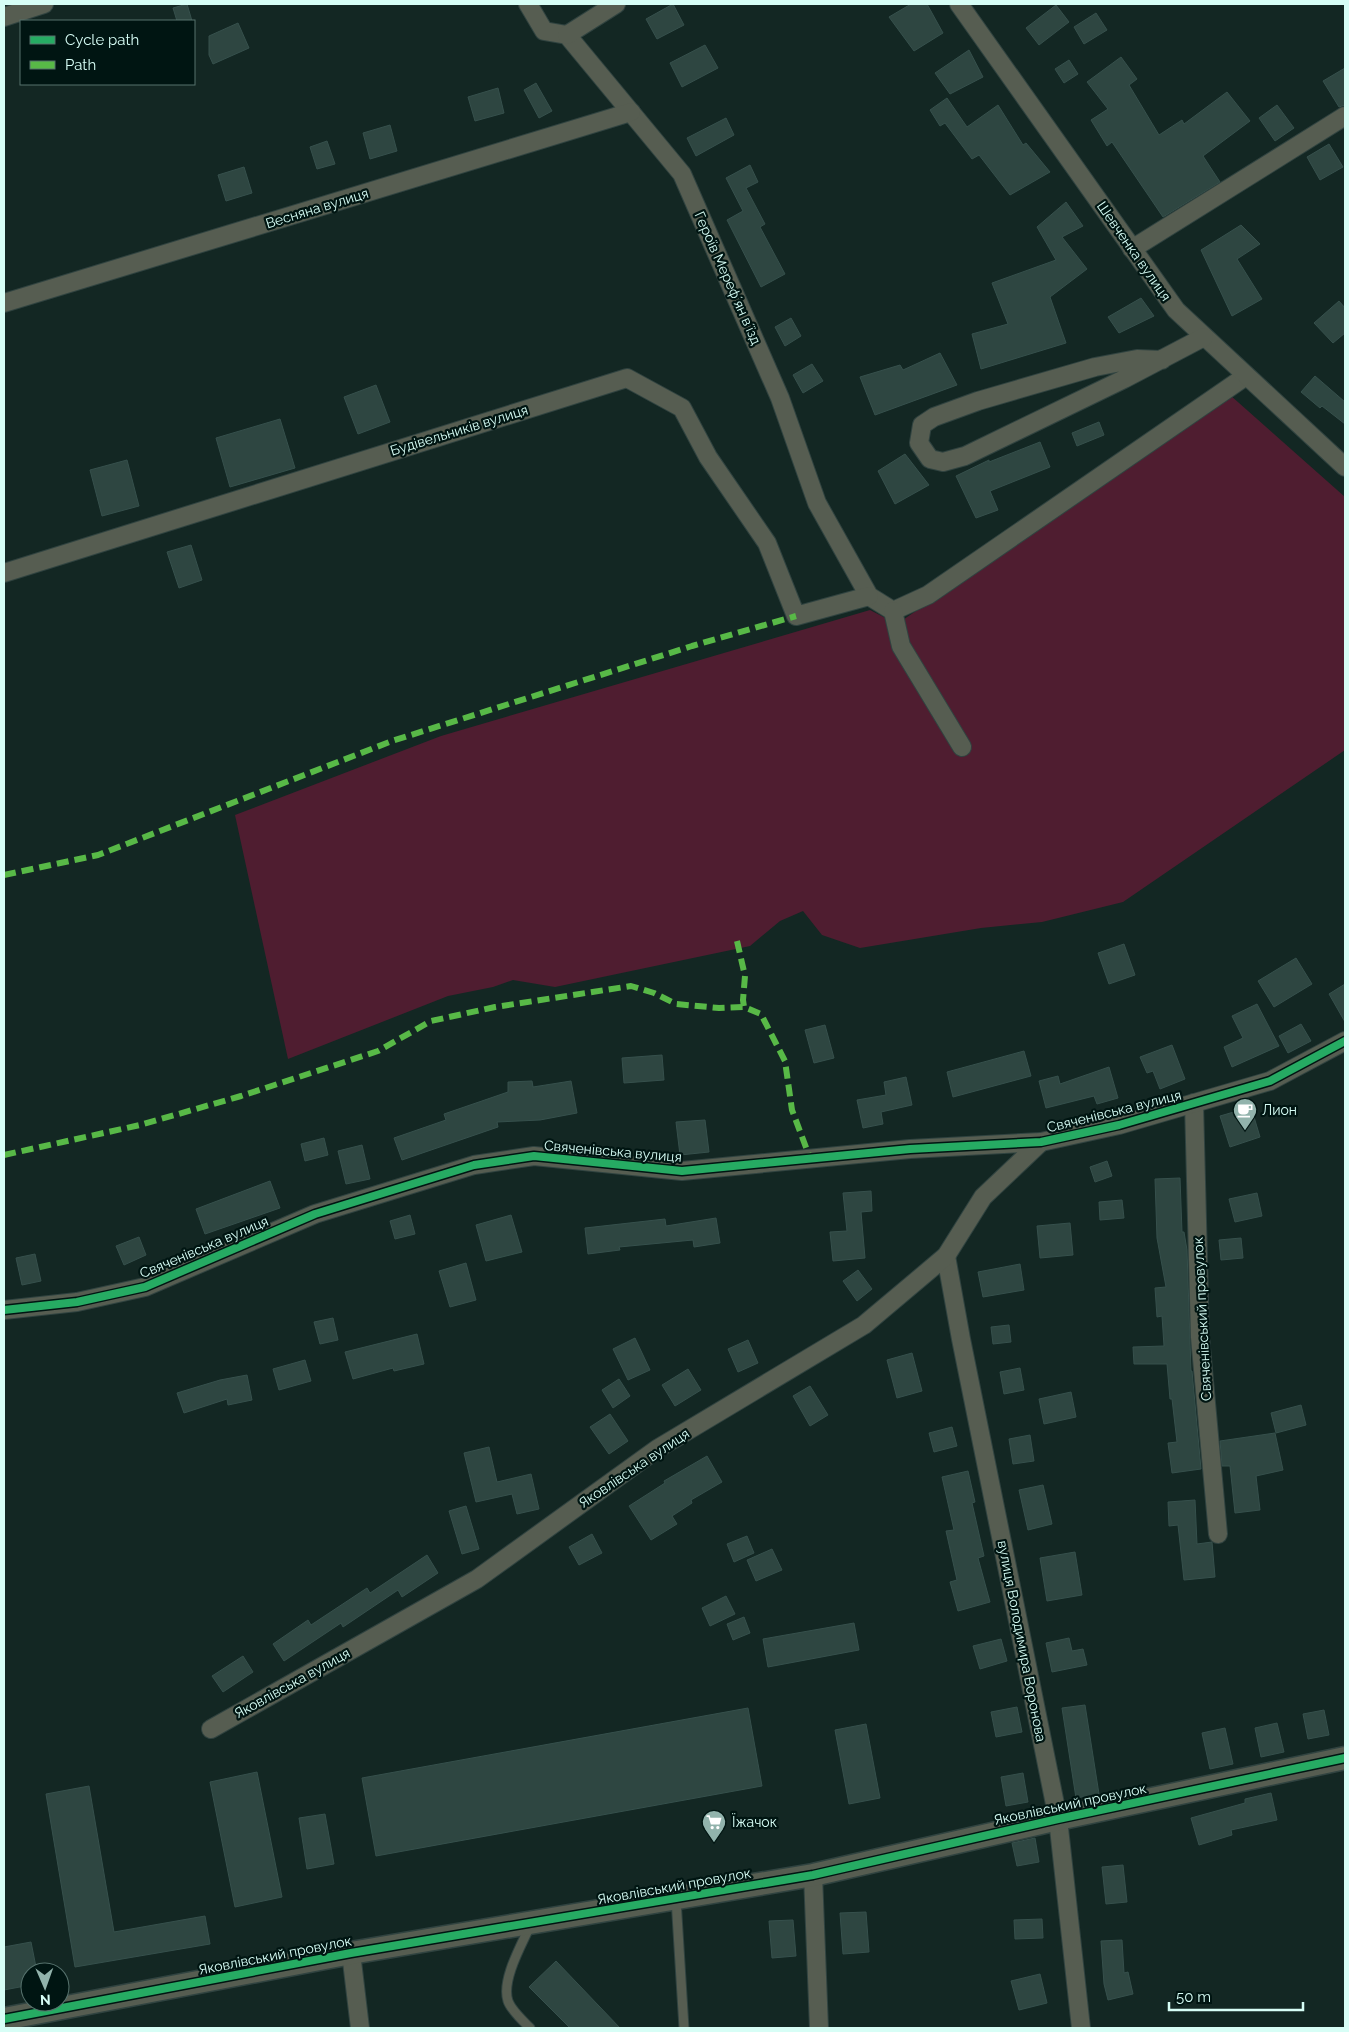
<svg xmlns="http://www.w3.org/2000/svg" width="1349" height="2032" viewBox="0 0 1349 2032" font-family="Raleway,sans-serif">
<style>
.green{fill:#4f1d30}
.building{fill:#2e4641;stroke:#36504c}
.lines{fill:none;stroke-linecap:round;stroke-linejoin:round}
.service-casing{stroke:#304340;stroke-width:11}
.minor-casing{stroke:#304340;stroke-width:20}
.tertiary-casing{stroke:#304340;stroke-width:25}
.service{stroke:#565d51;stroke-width:9}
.minor{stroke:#565d51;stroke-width:18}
.tertiary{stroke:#565d51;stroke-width:22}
.quiet{stroke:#58b947;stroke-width:6;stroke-dasharray:12 6;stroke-linecap:butt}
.cycleway-casing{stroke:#001512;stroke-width:11}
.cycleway{stroke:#26ab63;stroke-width:8}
.labels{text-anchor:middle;stroke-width:4.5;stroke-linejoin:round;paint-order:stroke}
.street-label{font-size:14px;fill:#d7fef6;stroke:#001512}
.poi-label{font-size:14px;fill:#d7fef6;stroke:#001512;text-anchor:start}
</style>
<rect width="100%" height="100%" fill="#132723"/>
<!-- green -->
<polygon class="green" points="1230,395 1345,497 1345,750 1123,902 1042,922 981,928 860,948 822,935 803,911 780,921 750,946 555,987 513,980 493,987 448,996 288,1059 235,815 441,736 870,610 897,624"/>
<!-- building -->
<g class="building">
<polygon points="187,4 192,21 177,21 173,8"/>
<polygon points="673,4 684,25 657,39 646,19"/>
<polygon points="911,4 927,4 943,33 914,51 889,17"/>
<polygon points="1056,5 1069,22 1039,45 1026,28"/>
<polygon points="1096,13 1107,30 1084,44 1074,27"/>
<polygon points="238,23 249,48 213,64 209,55 209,36"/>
<polygon points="705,45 718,68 682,87 670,63"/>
<polygon points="969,50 983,77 950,94 935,73"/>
<polygon points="1121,57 1137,79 1129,85 1159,135 1182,120 1184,124 1227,92 1250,121 1203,156 1220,182 1163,217 1112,142 1107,146 1091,120 1108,109 1087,82"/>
<polygon points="1069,60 1078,74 1064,83 1055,69"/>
<polygon points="1345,68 1345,105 1339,107 1323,81"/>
<polygon points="536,83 552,111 539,118 524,90"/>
<polygon points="498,88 504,113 475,121 468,97"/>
<polygon points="947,98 967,127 998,105 1023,145 1026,143 1050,172 1010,195 979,155 972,159 945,123 940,126 930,110"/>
<polygon points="1277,105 1294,128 1275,141 1259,118"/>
<polygon points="726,118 734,135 696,156 687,138"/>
<polygon points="390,125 397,151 370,159 363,133"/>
<polygon points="327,141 335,164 317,169 310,147"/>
<polygon points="1329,144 1343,167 1320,180 1307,157"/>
<polygon points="750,165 758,182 746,188 765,224 760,227 785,274 761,287 727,220 743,211 726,178"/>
<polygon points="244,167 252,193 226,201 218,175"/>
<polygon points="1066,202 1083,226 1062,237 1087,269 1050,297 1066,343 981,369 972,334 1008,324 992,283 1056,260 1037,227"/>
<polygon points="1241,225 1260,244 1237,259 1262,299 1232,316 1201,250"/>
<polygon points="1141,298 1154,316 1119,333 1108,317"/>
<polygon points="1339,301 1345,308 1345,333 1333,343 1314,323"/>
<polygon points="791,318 801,336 785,346 775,327"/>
<polygon points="940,353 957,385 875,415 860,377 900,365 903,370"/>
<polygon points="812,364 823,381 803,393 793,375"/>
<polygon points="1315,376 1345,402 1345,424 1322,406 1320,408 1301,392"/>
<polygon points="376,385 390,422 358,434 344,397"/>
<polygon points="280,419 295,468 230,487 216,438"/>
<polygon points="1099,422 1104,435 1077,446 1072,433"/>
<polygon points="1040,442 1050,467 990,491 998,510 976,518 956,476 989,460 989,462"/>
<polygon points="905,454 929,485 895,504 878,471"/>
<polygon points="127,460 139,506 102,516 90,470"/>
<polygon points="191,545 202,580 179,588 167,552"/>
<polygon points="1124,944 1135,975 1109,984 1098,953"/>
<polygon points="1296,958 1312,984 1274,1007 1258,981"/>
<polygon points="1345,984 1345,1022 1329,994"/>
<polygon points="1257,1004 1279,1046 1232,1067 1224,1047 1243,1038 1232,1016"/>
<polygon points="1301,1024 1311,1041 1288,1053 1279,1036"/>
<polygon points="825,1025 834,1058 814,1063 805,1030"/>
<polygon points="1172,1045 1185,1079 1160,1089 1153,1071 1147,1073 1140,1057"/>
<polygon points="1024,1051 1031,1076 953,1097 947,1072"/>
<polygon points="662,1055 664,1080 624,1083 622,1058"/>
<polygon points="1109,1067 1118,1098 1097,1104 1094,1096 1046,1108 1039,1081 1058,1076 1060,1084"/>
<polygon points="906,1077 912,1105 881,1112 883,1124 863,1128 857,1100 886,1095 884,1082"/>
<polygon points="532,1081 533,1087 571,1081 577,1113 540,1120 497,1122 498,1127 402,1160 394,1138 446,1120 444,1114 508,1092 508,1082"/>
<polygon points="1251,1107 1260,1137 1230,1147 1220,1116"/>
<polygon points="705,1120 709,1152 680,1155 676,1122"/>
<polygon points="324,1138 328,1155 305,1161 301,1144"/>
<polygon points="362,1145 370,1179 346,1184 338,1151"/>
<polygon points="1107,1161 1112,1176 1095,1182 1090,1167"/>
<polygon points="1180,1178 1182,1232 1184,1232 1187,1250 1191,1371 1192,1371 1201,1469 1172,1473 1168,1443 1177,1442 1172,1399 1170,1399 1167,1364 1134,1364 1133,1347 1164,1346 1162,1316 1157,1317 1155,1288 1166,1287 1157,1238 1155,1179"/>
<polygon points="270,1181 280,1208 205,1234 196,1209"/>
<polygon points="871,1191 872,1211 861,1212 865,1258 833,1261 830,1232 847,1231 843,1193"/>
<polygon points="1257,1193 1262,1216 1235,1222 1229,1199"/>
<polygon points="1122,1200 1124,1218 1100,1220 1099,1202"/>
<polygon points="410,1215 415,1234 395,1239 390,1221"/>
<polygon points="511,1215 522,1252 486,1261 476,1225"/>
<polygon points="716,1218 720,1243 694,1247 693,1240 619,1247 620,1250 588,1254 585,1228 665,1219 666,1226"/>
<polygon points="1070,1223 1073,1255 1040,1258 1037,1226"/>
<polygon points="139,1237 146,1255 124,1265 116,1246"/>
<polygon points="1241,1238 1243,1258 1221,1260 1219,1240"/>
<polygon points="35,1254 41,1281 22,1285 16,1258"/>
<polygon points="466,1263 476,1300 450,1307 439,1271"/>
<polygon points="1020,1264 1024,1290 983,1297 978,1272"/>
<polygon points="858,1270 872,1289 857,1301 843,1281"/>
<polygon points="333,1318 338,1340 320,1344 314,1322"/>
<polygon points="1009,1325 1011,1342 993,1344 991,1327"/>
<polygon points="417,1334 424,1364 394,1371 393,1368 353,1379 345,1352"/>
<polygon points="635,1338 650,1370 628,1380 613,1349"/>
<polygon points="748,1340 758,1363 738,1372 728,1349"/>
<polygon points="912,1353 922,1391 897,1398 887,1360"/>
<polygon points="305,1360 311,1381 279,1390 273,1369"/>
<polygon points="1020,1368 1024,1390 1004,1394 1000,1372"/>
<polygon points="688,1369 701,1390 675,1406 662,1385"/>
<polygon points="247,1375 252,1400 228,1405 227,1399 184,1413 177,1393 220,1380"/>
<polygon points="619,1379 630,1396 613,1408 602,1390"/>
<polygon points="810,1386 828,1415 810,1426 793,1396"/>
<polygon points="1071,1392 1076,1417 1044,1424 1039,1399"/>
<polygon points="1301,1405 1306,1425 1276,1433 1271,1413"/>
<polygon points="610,1414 628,1441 609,1454 590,1427"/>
<polygon points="952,1427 957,1446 934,1452 929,1433"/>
<polygon points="1275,1433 1283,1470 1256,1476 1260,1510 1235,1513 1230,1466 1222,1466 1220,1441"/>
<polygon points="1030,1435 1034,1461 1013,1464 1009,1439"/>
<polygon points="489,1447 497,1482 531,1474 539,1509 517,1514 512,1494 476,1502 464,1453"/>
<polygon points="707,1456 722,1482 691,1500 692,1503 672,1516 677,1524 651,1540 629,1506 665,1483 664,1481"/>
<polygon points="968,1471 975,1502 972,1503 984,1556 978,1558 990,1602 958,1611 950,1582 957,1580 946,1531 954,1530 942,1477"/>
<polygon points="1043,1485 1052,1524 1028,1530 1019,1490"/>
<polygon points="1195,1500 1197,1544 1212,1542 1215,1577 1184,1580 1178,1525 1169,1526 1168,1502"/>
<polygon points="466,1506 479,1549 462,1554 449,1511"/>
<polygon points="592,1534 602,1553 579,1565 569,1547"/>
<polygon points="747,1536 754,1553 734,1562 727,1544"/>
<polygon points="772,1549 782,1570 756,1581 747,1560"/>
<polygon points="1075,1552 1082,1595 1047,1601 1040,1558"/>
<polygon points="427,1555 438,1573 402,1597 398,1590 343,1627 341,1623 284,1661 273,1644 308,1620 311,1625 367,1588 370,1593"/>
<polygon points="726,1596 735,1614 710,1626 702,1608"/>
<polygon points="744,1617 750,1633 733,1640 727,1624"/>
<polygon points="854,1623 859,1650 768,1667 763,1639"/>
<polygon points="1069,1638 1072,1651 1083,1649 1087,1665 1052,1672 1046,1643"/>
<polygon points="1001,1639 1007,1661 980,1669 973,1646"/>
<polygon points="243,1656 253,1672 223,1692 212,1676"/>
<polygon points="1085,1705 1099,1794 1076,1798 1062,1708"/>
<polygon points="1017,1707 1022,1732 996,1737 991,1712"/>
<polygon points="748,1708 762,1786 376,1856 362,1778"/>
<polygon points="1324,1710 1329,1735 1308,1739 1303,1714"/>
<polygon points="1277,1723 1284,1752 1261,1757 1255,1728"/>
<polygon points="866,1724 880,1798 849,1804 835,1730"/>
<polygon points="1225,1728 1233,1764 1210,1769 1202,1733"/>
<polygon points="257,1772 282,1897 235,1907 210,1782"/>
<polygon points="1023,1773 1028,1802 1006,1806 1001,1777"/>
<polygon points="89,1786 114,1932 205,1916 210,1944 75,1967 46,1794"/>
<polygon points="1271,1793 1277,1820 1231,1830 1232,1835 1199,1845 1191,1818 1245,1803 1245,1799"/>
<polygon points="325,1814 334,1864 307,1869 299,1818"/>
<polygon points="1035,1838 1039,1862 1017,1866 1012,1843"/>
<polygon points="1123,1865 1127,1902 1106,1904 1102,1867"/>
<polygon points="866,1912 869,1952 843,1954 840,1913"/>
<polygon points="1042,1919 1043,1938 1015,1939 1014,1920"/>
<polygon points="793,1920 796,1956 772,1958 769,1921"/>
<polygon points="1122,1940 1124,1973 1128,1972 1133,1994 1108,2000 1104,1984 1101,1941"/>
<polygon points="31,1942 37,1972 30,1972 30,1977 24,1978 25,1986 4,1990 4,1947"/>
<polygon points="556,1961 620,2028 570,2028 529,1987"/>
<polygon points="1040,1974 1047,2003 1019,2010 1011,1981"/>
</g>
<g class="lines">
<!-- service casing -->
<g class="service-casing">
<g id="service">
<polyline points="676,1899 684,2028"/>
<path d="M 530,2028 C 523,2021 511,2010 508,2001 C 501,1980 522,1944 531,1924"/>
</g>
</g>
<!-- minor casing -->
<g class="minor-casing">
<g id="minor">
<polyline points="528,4 544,31 567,35 682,174 780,398 817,503 869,596 893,611 928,595 1246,376"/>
<polyline points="959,4 1176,310 1345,467"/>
<polyline points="4,17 44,4"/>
<polyline points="567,35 616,4"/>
<polyline points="1132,249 1345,116"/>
<polyline points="4,303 631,112"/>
<polyline points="1162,360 1137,359 1095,367 978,401 934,417 922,425 919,443 930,459 943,462 965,456 1124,379 1204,337"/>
<polyline points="4,573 627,378 682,408 708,457 767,543 796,616 869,596"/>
<polyline points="893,611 901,646 962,747"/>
<polyline points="1194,1103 1200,1337 1218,1534"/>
<polyline points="946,1256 961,1339 1058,1819 1081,2028"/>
<polyline points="4,1310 77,1302 145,1287 315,1214 474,1165 534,1156 682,1171 910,1149 1041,1142 1119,1125 1270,1081 1345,1041"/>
<polyline points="211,1729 477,1579 657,1449 864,1325 946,1256 983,1197 1041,1142"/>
<polyline points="813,1875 819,2028"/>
<polyline points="351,1953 360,2028"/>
</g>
</g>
<!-- tertiary casing -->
<g class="tertiary-casing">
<polyline id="tertiary" points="4,2019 351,1953 813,1875 1058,1819 1345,1758"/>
</g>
<!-- service -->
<use href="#service" class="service"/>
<!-- minor -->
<use href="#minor" class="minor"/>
<!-- tertiary -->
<use href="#tertiary" class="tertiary"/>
<!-- quiet -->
<g class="quiet">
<polyline points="4,875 98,855 392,741 692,646 796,616"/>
<polyline points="737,941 745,976 743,1000 744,1007 761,1014 785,1061 792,1110 810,1158"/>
<polyline points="4,1155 140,1125 241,1096 378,1051 431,1021 495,1007 631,986 654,993 676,1004 719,1008 744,1007"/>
</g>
<!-- cycleway casing -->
<g class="cycleway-casing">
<g id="cycleway">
<polyline points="4,1310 77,1302 145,1287 315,1214 474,1165 534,1156 682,1171 910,1149 1041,1142 1119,1125 1270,1081 1345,1041"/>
<polyline points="4,2019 351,1953 813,1875 1058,1819 1345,1758"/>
</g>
</g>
<!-- cycleway -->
<use href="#cycleway" class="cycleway"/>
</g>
<!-- icons -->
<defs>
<g id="cafe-pin" transform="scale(1.25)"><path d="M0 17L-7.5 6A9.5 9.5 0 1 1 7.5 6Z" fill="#92b3ac" stroke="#001512"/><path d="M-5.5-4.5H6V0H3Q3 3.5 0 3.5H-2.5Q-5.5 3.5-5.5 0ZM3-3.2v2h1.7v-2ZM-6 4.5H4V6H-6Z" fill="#fff"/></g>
<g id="supermarket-pin" transform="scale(1.25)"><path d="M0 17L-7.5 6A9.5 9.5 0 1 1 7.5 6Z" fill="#92b3ac" stroke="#001512"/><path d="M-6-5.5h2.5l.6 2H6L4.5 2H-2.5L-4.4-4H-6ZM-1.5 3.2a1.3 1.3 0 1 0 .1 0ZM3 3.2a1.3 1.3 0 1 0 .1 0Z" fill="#fff"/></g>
</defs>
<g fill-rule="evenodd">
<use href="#cafe-pin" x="1245" y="1110"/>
<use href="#supermarket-pin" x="714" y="1822"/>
</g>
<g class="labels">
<!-- street labels -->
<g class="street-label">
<text transform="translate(317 208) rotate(-17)" y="5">Весняна вулиця</text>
<text transform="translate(1134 251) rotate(55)" y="5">Шевченка вулиця</text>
<text transform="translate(728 278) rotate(66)" y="5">Героїв Мерефʼян вʼїзд</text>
<text transform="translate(459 430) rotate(-17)" y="5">Будівельників вулиця</text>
<text transform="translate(1114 1111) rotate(-14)" y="5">Свяченівська вулиця</text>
<text transform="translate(613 1151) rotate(5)" y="5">Свяченівська вулиця</text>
<text transform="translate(204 1247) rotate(-23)" y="5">Свяченівська вулиця</text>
<text transform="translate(1202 1319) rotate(-93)" y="5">Свяченівський провулок</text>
<text transform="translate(634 1468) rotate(-34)" y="5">Яковлівська вулиця</text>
<text transform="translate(1022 1641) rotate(79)" y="5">вулиця Володимира Воронова</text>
<text transform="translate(292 1683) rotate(-29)" y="5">Яковлівська вулиця</text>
<text transform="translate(1070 1804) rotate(-12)" y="5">Яковлівський провулок</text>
<text transform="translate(674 1886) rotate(-10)" y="5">Яковлівський провулок</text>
<text transform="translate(275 1955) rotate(-11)" y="5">Яковлівський провулок</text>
</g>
<!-- poi labels -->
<g class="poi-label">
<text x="1262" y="1115">Лион</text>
<text x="732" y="1827">Їжачок</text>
</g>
</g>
<!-- border -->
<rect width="1349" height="2032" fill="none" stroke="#d7fef6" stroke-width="10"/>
<!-- legend -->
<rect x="20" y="20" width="175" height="65" fill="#001512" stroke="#56726d"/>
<rect x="30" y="36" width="25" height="8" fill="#26ab63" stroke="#56726d"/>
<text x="65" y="45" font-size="15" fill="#d7fef6">Cycle path</text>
<rect x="30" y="61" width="25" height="8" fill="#58b947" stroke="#56726d"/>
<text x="65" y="70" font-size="15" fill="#d7fef6">Path</text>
<!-- north arrow -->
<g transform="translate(45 1987) rotate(178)"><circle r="24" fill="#001512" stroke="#56726d"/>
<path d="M0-4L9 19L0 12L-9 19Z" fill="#92b3ac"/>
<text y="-8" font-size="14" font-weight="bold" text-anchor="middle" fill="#d7fef6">N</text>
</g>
<!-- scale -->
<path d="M1169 2002v8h134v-8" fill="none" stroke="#d7fef6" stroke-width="2.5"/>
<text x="1176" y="2002" font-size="15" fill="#d7fef6" stroke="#001512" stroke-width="4" paint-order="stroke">50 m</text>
</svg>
